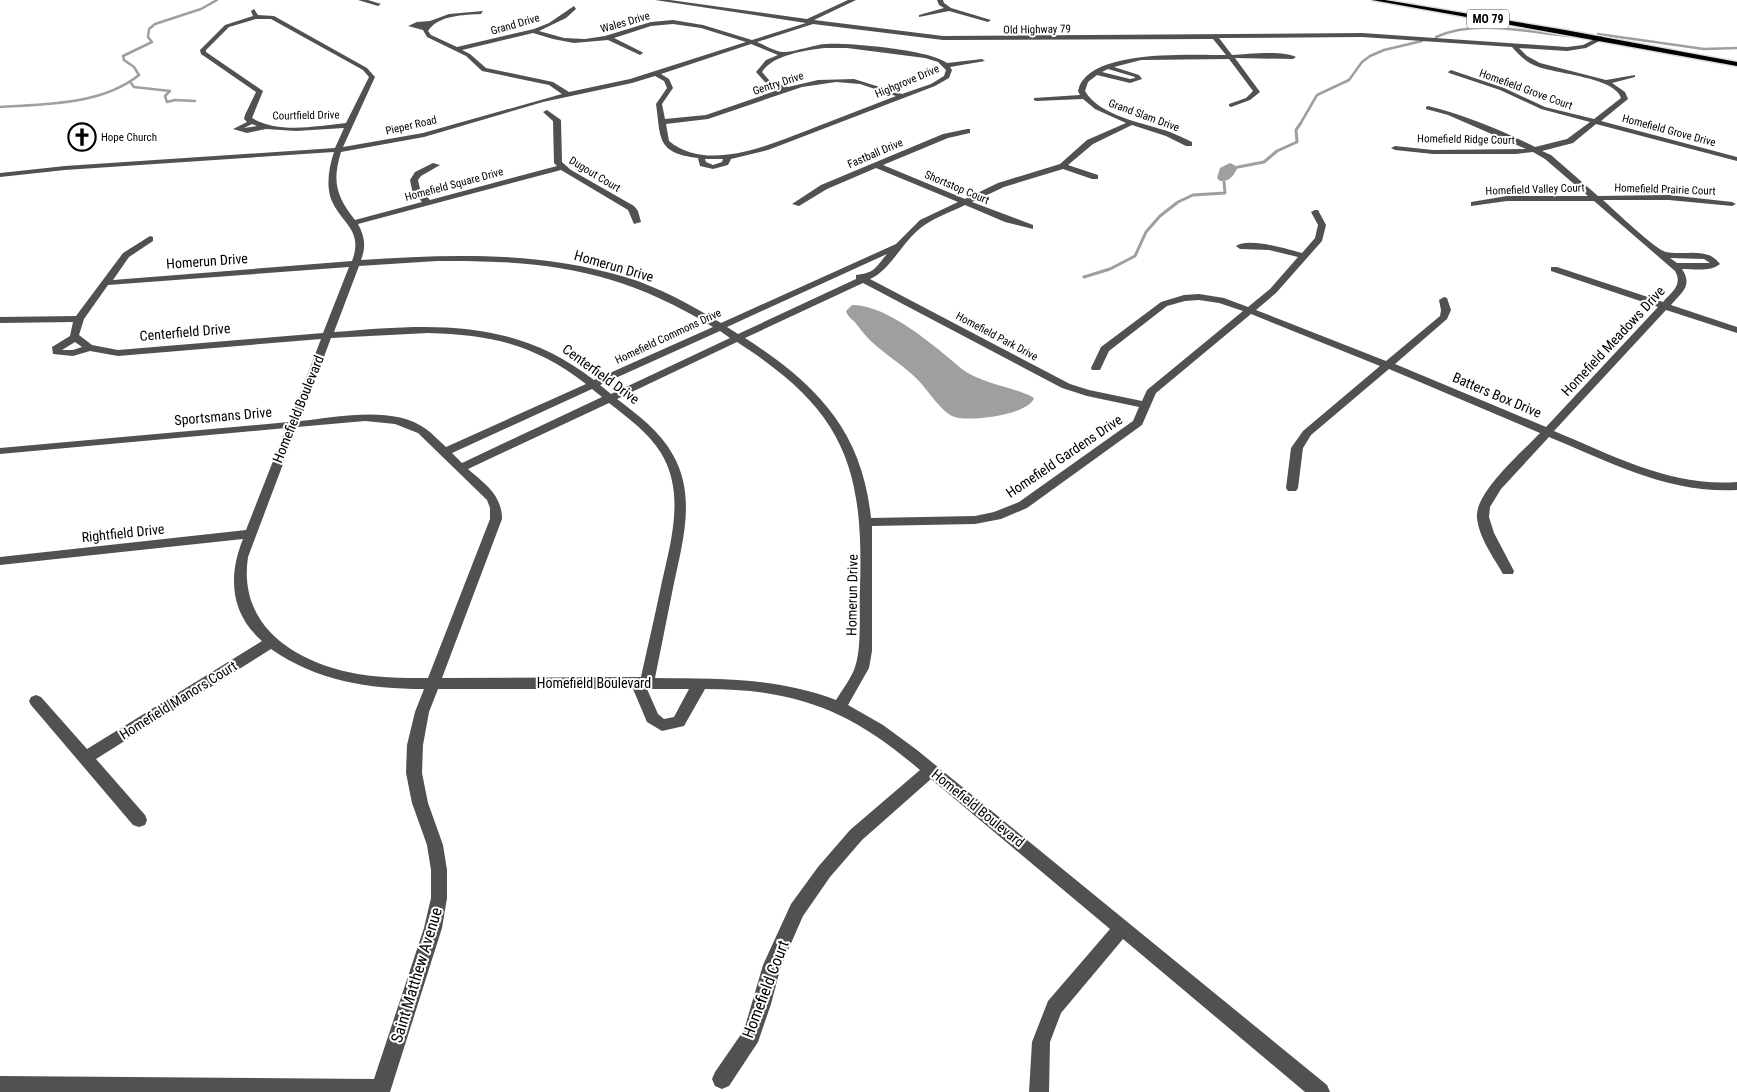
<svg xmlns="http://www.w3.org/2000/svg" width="1737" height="1092" viewBox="0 0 1737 1092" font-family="'Roboto Condensed',sans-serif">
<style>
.water{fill:#9f9f9f}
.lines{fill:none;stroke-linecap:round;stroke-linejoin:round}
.stream-far1{stroke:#9f9f9f;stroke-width:2.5}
.stream{stroke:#9f9f9f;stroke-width:3}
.major-casing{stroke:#dbdbdb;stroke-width:3}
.minor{fill:#515151;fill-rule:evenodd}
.major{fill:#000;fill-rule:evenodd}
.labels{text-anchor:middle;stroke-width:4;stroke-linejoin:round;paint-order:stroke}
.far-street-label{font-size:11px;fill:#000;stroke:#fff}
.far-poi-label{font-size:11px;fill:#000;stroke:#fff;text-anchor:start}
.shield{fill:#fff;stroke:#4c4c4c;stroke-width:1}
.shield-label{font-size:12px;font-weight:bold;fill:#000}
.street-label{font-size:14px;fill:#000;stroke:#fff}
.near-street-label{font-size:16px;fill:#000;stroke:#fff}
</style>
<rect width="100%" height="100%" fill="#fff"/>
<!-- water -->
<g class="water">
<path d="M 1230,163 L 1238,167 C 1234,175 1230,182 1220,181 L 1217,178 L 1220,168 Z"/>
<path d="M 852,305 C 887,304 937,348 962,369 C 978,382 1010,387 1029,395 L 1034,398 C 1029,415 966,423 952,416 C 940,410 927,389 917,379 C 898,360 873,348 858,326 C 854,320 848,318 846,311 Z"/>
</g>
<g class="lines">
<!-- stream-far1 -->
<g class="stream-far1">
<polyline points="1598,34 1704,49 1737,48"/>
<path d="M 1436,37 C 1475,19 1527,32 1569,36"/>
<polyline points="131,83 134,87 170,91 165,96 167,102 175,100 195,101"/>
<path d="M 0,107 C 45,104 102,105 139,75 L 134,67 L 124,60 L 123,56 L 152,42 L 148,37 L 149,29 L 155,24 L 201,9 L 217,0"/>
<polyline points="1299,126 1317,95 1349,80 1362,62 1370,56 1384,50 1422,41"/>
</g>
<!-- stream -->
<g class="stream">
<polyline points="1238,167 1264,162 1277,151 1297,142 1296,130 1300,124"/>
<polyline points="1084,277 1110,269 1135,256 1146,232 1160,216 1178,202 1193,195 1225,193 1224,182"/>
</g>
<!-- major casing -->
<g class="major-casing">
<polygon id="major" points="1372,0 1385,0 1565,30 1737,62 1737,66"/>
</g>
<!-- minor -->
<g class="minor">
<polygon points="358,0 368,0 381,4 378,6"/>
<path d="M 655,0 L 670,0 L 807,19 L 848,0 L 856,0 L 814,20 L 943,36 L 1362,33 L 1567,47 L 1583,45 L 1601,36 L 1603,39 L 1586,48 L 1567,51 L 1519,48 L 1527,56 L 1540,63 L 1606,80 L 1635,75 L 1635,77 L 1612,83 L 1625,92 L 1628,99 L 1601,121 L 1737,157 L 1737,161 L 1596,124 L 1573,143 L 1542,151 L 1551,155 L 1598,196 L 1669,195 L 1732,202 L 1736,204 L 1732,206 L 1669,200 L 1603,200 C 1613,209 1657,251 1666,252 C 1685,256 1707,246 1720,264 C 1711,272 1694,269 1682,269 C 1693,286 1682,292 1671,305 L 1737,327 L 1737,333 L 1666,310 L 1554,431 C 1614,456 1671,487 1737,482 L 1737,490 C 1669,494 1610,462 1549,437 L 1501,489 L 1490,507 L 1489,517 L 1494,533 L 1514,571 L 1513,574 L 1503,574 C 1494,558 1479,538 1477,518 C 1474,493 1523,451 1540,433 L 1389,369 L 1311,435 L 1303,448 L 1298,488 L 1296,491 L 1288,491 L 1286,488 L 1291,448 L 1303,431 L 1380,366 L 1251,314 L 1156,393 L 1142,425 L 1027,508 L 1001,519 L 975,524 L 872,526 L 872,651 L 869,668 L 848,705 L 883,725 L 917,750 L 1327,1085 L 1330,1092 L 1305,1092 L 1123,939 L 1061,1013 L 1050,1042 L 1049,1092 L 1029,1092 L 1032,1042 L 1048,1001 L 1110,929 L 931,779 L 862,840 L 830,877 L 803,916 L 781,966 L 771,1004 L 758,1042 L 729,1086 L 722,1089 L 715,1086 L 712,1079 L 715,1072 L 744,1030 L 763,965 L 791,904 L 818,867 L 850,830 L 920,770 C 851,711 797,689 705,689 L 684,726 L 662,731 L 647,722 L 633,689 L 438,689 L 429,712 L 423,745 L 422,773 L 428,803 L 443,845 L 447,870 L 447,898 L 442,928 L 390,1092 L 0,1092 L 0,1076 L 374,1079 L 424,928 L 431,898 L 431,870 L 427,845 L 412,803 L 406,773 L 407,745 L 415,712 L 424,689 C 368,689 317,681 271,649 L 96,759 L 145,815 L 147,820 L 145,825 L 139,827 L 133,825 L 31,705 L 29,701 L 31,697 L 36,695 L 41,697 L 87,749 L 262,641 C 230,613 228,576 243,539 L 0,565 L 0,557 L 246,530 L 286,428 L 0,454 L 0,448 L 289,422 L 321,339 L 118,356 L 90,351 L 73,356 L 53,354 L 52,347 L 70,336 L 73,322 L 0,323 L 0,317 L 76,316 L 123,253 L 150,236 L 153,237 L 153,241 L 129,257 L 113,280 L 352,261 C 364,229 341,224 331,199 C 326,184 329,167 334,152 L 65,170 L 0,177 L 0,173 L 65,166 L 335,148 L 344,128 L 296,131 L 266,129 L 247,133 L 233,129 L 247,122 L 244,119 L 245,115 L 256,92 L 201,54 L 200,50 L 225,25 L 253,16 L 251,11 L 254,9 L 258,15 L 274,16 L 367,68 L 375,77 L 343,147 L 423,133 L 562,94 L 549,85 L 482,71 L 466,56 L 427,37 L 423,30 L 408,26 L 417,22 L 430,21 L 449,14 L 483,11 L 481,14 C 464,15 438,15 428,31 L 431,35 L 457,47 L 534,29 L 549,23 L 574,6 L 576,9 L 566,18 L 539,31 L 564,38 L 585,39 L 605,36 L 651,22 L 673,20 L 703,25 L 752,40 L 806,23 ZM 256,19 L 271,19 L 363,70 L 369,77 L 346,123 C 316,126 279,134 252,118 L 263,91 L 206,52 L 206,50 L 229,27 ZM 673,24 L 701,28 L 746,42 L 630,79 L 569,92 L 553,82 L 486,68 L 470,54 L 462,50 L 533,33 L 553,39 L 574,43 L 608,40 L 640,55 L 643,53 L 642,52 L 614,38 L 651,26 ZM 813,24 L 943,40 L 1213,39 L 1226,55 C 1191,55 1106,50 1083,80 C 1080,83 1079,87 1078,91 L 1080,95 L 1034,98 L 1034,100 L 1036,101 L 1083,99 L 1095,109 L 1126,123 L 1087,140 L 1060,164 L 998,183 L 965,199 L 883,165 L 948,138 L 970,133 L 970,129 L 967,129 L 943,134 L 821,185 L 792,204 L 799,206 L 827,189 L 876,168 L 958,202 L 920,220 L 896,244 L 721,323 C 691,305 659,287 625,277 C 539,251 449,254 361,260 C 366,247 365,237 358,224 L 561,170 L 628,210 L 634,224 L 641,222 L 638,211 L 634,206 L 571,170 L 562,162 L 561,120 L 547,110 L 543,112 L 553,121 L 554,163 L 557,166 L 430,200 L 420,189 L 418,180 L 421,176 L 440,165 L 433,163 L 415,172 L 410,180 L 412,190 L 422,202 L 355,220 C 336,196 332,181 341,152 L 424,137 L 543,102 L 632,83 L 655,76 L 664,81 L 667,88 L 656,104 C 661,138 656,153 698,158 L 700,166 L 713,169 L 728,165 L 731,159 L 768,150 L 935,86 L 949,78 L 952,70 L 950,67 L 985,61 L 982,59 L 947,63 C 932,50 846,42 825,44 C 814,45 790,53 783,52 C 774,51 765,45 757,42 ZM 1362,37 L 1512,47 C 1519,55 1526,62 1536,66 C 1555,74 1615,77 1621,98 L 1594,119 L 1545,107 L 1504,88 L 1451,70 L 1448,72 L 1449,73 L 1500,90 L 1541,109 L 1590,122 L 1567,139 L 1535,147 C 1501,130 1465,115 1428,106 L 1426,107 L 1426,109 L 1448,115 L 1526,149 L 1433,150 L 1395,146 L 1391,148 L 1395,150 L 1433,154 L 1516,154 L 1533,152 L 1545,159 L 1588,196 L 1507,196 L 1471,202 L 1471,206 L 1507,201 L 1594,201 L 1675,271 C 1683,285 1672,292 1663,302 L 1557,267 L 1551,267 L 1551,271 L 1658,307 L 1546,427 L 1395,364 L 1447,319 L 1451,310 L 1447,298 L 1444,297 L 1439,300 L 1441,310 L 1440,316 L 1386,361 L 1256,310 L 1276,293 L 1322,241 L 1326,225 L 1318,210 L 1315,210 L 1311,212 L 1318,225 L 1315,238 L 1302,253 C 1287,249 1248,237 1236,246 L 1240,249 L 1269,250 L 1298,257 L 1270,289 L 1248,307 L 1224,298 L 1199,294 L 1184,295 L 1161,302 L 1101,347 L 1091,368 L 1092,370 L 1100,370 L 1109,351 L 1167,306 L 1185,301 L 1199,300 L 1219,303 L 1243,311 L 1147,390 L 1142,401 L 1089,390 L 1070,384 L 870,279 C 890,270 900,246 917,231 C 930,219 949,213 965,205 L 1005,222 L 1033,229 L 1033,225 L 972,202 L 1004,187 L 1063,169 L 1092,179 L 1098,179 L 1098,175 L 1068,165 L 1093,144 L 1132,125 L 1166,136 L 1186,146 L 1192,146 L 1192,142 C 1185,139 1178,135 1170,132 C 1144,123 1099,116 1085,91 L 1088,82 L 1097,75 L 1130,83 L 1142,79 L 1139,75 L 1114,67 L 1141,60 L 1229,59 L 1253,91 L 1246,98 L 1229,104 L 1229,106 L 1231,107 L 1250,100 L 1260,92 L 1235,58 L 1293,59 L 1296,57 C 1284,50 1247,54 1232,55 L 1219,38 ZM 751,44 L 778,55 L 766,60 L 756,72 L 765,82 L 781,89 L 706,115 L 665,119 L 662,104 L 673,88 L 669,79 L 661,74 ZM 824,48 L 847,48 L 925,58 L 938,62 L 946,70 L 944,76 L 931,84 L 902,94 L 854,79 L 818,80 L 788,87 L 769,80 L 762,72 C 772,55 807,50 824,48 ZM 1108,69 L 1135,77 L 1135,78 L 1130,79 L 1102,72 ZM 836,82 L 860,84 L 896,96 C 871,106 846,115 821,125 C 778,141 710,175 669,141 L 666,124 L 708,119 L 802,87 ZM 252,124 L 257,126 L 244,128 ZM 705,159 L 723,159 L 722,162 L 713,165 L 706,162 ZM 887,254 C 875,268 875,273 856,275 L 856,279 L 738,334 L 727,327 ZM 1670,258 L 1704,259 L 1710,263 L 1677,263 ZM 437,261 C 544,260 619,269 713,327 L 594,380 C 513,317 430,324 334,332 L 359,266 ZM 349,267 L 323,333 L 118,350 L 92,345 L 79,335 L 84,319 L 108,285 ZM 863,283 L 1062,388 L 1087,396 L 1139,407 L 1133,421 L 1019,502 L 994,512 L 975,516 L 871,518 C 862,430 816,384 745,338 ZM 720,331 L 730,338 L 611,394 L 600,385 ZM 428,333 C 492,335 534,344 586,384 L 446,447 C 439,441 433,434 426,429 C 394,405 337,417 300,421 L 331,338 ZM 75,342 L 82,347 L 73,350 L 62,350 ZM 737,342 C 843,410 864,465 860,588 C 859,609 862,648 855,667 C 851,679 842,690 836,700 C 775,677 719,679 655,678 C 661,648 667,618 673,588 C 682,544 697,497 673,455 C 660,431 638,415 617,399 ZM 592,389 L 602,397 L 462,463 L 452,453 ZM 609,403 C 628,418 648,432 661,453 C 687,496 669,547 660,591 C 654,620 647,649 641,677 L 442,678 L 502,519 C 502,495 485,484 468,469 ZM 365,421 L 395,424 L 418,433 L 487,500 L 490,508 L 490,519 L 428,678 C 402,678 374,678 348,672 C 290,659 238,623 248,557 L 297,427 ZM 647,689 L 689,689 L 674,717 L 664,719 L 658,714 Z"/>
<polygon points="937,0 943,0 944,3 951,8 991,20 988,22 949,11 919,17 919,15 944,8 939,5"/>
</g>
<!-- major -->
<use href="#major" class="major"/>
</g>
<!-- icons -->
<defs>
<g id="church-ring" transform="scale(1.4375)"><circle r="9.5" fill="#fff" stroke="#000" stroke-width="1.5"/><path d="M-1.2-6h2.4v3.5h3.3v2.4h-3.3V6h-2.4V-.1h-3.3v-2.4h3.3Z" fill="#000"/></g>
</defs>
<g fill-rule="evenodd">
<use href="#church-ring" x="82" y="137"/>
</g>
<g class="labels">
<!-- far-street labels -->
<g class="far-street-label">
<text transform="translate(625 22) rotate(-16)" y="4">Wales Drive</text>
<text transform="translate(515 24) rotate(-16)" y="4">Grand Drive</text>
<text transform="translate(1037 29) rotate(-1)" y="4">Old Highway 79</text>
<text transform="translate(907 81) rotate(-23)" y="4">Highgrove Drive</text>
<text transform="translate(778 83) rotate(-18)" y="4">Gentry Drive</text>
<text transform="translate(1526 89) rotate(20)" y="4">Homefield Grove Court</text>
<text transform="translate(306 115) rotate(-1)" y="4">Courtfield Drive</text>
<text transform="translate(1144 115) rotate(20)" y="4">Grand Slam Drive</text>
<text transform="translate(411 125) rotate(-13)" y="4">Pieper Road</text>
<text transform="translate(1669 130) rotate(15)" y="4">Homefield Grove Drive</text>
<text transform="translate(1466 139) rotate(1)" y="4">Homefield Ridge Court</text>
<text transform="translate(875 153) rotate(-23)" y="4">Fastball Drive</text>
<text transform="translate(595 174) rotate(31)" y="4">Dugout Court</text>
<text transform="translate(454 184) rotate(-15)" y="4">Homefield Square Drive</text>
<text transform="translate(957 187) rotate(23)" y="4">Shortstop Court</text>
<text transform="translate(1535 189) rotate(-2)" y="4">Homefield Valley Court</text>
<text transform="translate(1665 189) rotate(2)" y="4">Homefield Prairie Court</text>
<text transform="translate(668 336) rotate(-25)" y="4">Homefield Commons Drive</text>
<text transform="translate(997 336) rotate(28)" y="4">Homefield Park Drive</text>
</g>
<!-- far-poi labels -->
<g class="far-poi-label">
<text x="101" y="141">Hope Church</text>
</g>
<!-- shield labels -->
<rect class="shield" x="1467" y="9.5" width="42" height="19" rx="4"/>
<g class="shield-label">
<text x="1488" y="23">MO 79</text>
</g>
<!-- street labels -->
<g class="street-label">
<text transform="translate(207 261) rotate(-4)" y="5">Homerun Drive</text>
<text transform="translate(614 266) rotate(16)" y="5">Homerun Drive</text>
<text transform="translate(185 332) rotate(-5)" y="5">Centerfield Drive</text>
<text transform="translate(1613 341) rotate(-47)" y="5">Homefield Meadows Drive</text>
<text transform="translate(601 374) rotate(36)" y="5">Centerfield Drive</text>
<text transform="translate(1497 395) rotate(23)" y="5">Batters Box Drive</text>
<text transform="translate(298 409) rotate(-68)" y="5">Homefield Boulevard</text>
<text transform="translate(223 416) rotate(-5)" y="5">Sportsmans Drive</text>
<text transform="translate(1064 456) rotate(-34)" y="5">Homefield Gardens Drive</text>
<text transform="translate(123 533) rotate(-6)" y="5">Rightfield Drive</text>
<text transform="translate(852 595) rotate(-89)" y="5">Homerun Drive</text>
<text x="594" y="688">Homefield Boulevard</text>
<text transform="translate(178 700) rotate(-32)" y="5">Homefield Manors Court</text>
<text transform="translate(978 808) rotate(39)" y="5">Homefield Boulevard</text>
</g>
<!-- near-street labels -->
<g class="near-street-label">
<text transform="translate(416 975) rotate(-73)" y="6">Saint Matthew Avenue</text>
<text transform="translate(765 989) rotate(-69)" y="6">Homefield Court</text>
</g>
</g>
</svg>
